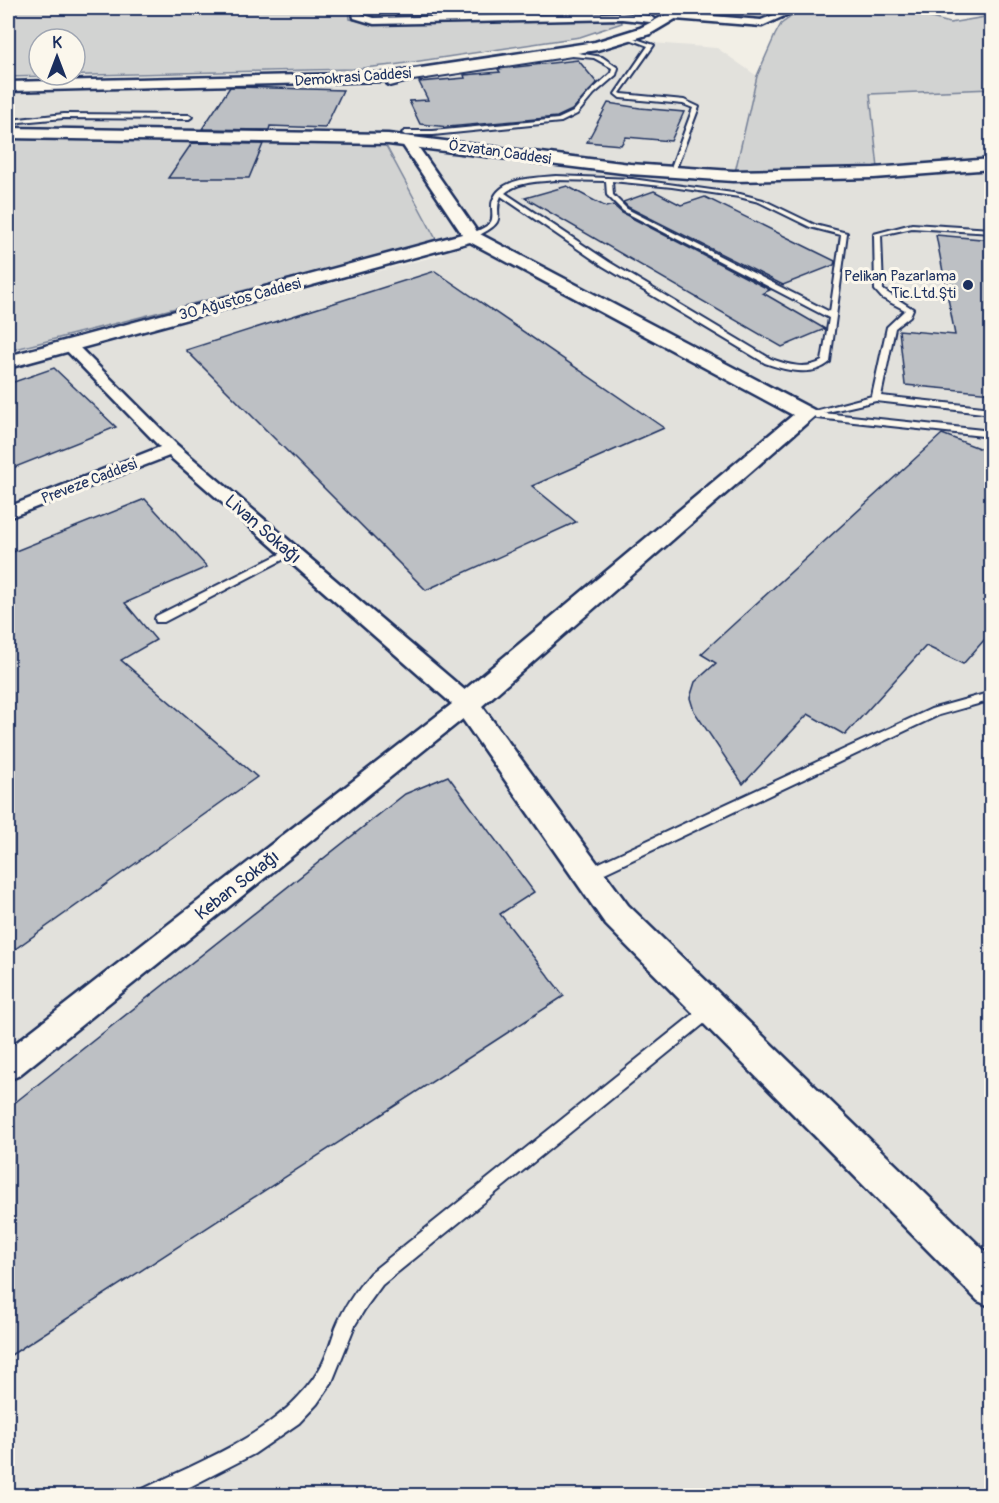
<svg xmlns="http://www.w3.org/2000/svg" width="999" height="1503" viewBox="0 0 999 1503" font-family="Pangolin,sans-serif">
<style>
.built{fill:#e2e1dc}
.green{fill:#d2d3d2;stroke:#768198;stroke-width:1.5;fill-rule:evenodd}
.building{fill:#bdc0c4;stroke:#1b2f5e;stroke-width:1.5}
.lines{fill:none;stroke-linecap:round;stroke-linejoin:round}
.service-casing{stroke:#1b2f5e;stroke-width:4}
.minor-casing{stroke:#1b2f5e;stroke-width:5}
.tertiary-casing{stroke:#1b2f5e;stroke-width:5}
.primary-casing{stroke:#1b2f5e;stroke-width:5}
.service{fill:#fbf7ec;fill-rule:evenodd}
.minor{fill:#fbf7ec;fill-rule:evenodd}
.tertiary{fill:#fbf7ec;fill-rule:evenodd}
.primary{fill:#fbf7ec;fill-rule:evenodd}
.poi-dot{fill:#1b2f5e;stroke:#fbf7ec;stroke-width:2}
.labels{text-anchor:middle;stroke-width:6;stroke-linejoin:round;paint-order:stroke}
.far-street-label{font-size:15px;fill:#1b2f5e;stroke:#fbf7ec}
.far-poi-label{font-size:15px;fill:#1b2f5e;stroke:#fbf7ec;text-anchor:end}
.street-label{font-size:18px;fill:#1b2f5e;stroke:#fbf7ec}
</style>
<rect width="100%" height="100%" fill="#f2efe6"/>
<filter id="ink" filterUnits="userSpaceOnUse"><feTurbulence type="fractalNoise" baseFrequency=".0167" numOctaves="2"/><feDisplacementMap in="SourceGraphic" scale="12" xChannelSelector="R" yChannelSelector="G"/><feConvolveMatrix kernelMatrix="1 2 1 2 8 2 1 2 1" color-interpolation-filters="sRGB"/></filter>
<g filter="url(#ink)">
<!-- built -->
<g class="built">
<polygon points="366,8 659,8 652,12 640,13 376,19 367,16"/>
<polygon points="640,42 717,48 757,76 735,172 719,181 884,178 991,169 991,1495 8,1495 8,368 444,254 380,134 8,127 8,93 224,85 366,86"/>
<polygon points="991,89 991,158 878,168 870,94"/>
</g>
<!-- green -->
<g class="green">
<path d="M 8,8 L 349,8 L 350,19 L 372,23 L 621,19 L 622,23 L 580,37 L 393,65 L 353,69 L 8,77 ZM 39,39 L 75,39 L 75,75 L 39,75 Z"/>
<polygon points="703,8 788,8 759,19 692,15"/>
<polygon points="814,8 894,8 950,23 991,16 991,89 870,94 878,168 735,172 757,76 775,35 781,24 795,14"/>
<polygon points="8,138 385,144 437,241 8,351"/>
</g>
<!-- building -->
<g class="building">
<polygon points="578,60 597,83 572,110 557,117 448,127 420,124 409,101 428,100 419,82 465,78 464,75 500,72 498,69"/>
<polygon points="230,87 240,87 343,90 325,128 270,126 269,130 202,129"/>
<polygon points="608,103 640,108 684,112 671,141 626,137 621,145 587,142"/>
<polygon points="192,143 263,144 249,178 168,178"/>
<polygon points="567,186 606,207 613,205 622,213 770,290 763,293 825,329 782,347 525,198"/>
<polygon points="654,191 681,205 705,197 835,261 834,265 783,285 628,207 623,202"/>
<polygon points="936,235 992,240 992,393 905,385 899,330 955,335"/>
<polygon points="435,271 664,428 532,486 576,522 426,590 186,350"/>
<polygon points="54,368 116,427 8,470 8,384"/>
<polygon points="942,434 992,453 992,631 963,664 926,646 845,735 808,714 743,784 694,711 690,698 695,682 716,663 701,654"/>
<polygon points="145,499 207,567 125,603 156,640 121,660 257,777 8,954 8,554"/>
<polygon points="448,776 534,892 500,914 564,996 8,1357 8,1108 405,794"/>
</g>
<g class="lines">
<!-- service casing -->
<g class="service-casing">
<g id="service">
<polygon points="627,36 654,45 620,93 622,94 684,100 699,107 674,174 669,173 693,108 683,104 620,98 615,94 648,46 627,38"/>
<polygon points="572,52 602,57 618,68 616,75 594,94 577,114 561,122 433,135 405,135 402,133 405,131 433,131 558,119 573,112 590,92 611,73 612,68 594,58 572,56 413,80 390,86 387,84 413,76"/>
<polygon points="64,114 189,115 192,117 189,119 64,118 20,122 8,127 8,123 19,119"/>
<path d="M 556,176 L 632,179 L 740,194 L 763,200 L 815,225 L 847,233 L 830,362 C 812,378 785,370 765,363 L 603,266 L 501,196 C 492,216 509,219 483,233 C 478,236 475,237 470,237 L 470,235 C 475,231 486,228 490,223 C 495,218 490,207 493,200 C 501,177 536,178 556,176 ZM 556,180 L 606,181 L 607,195 L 623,211 L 829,318 L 822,361 C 806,370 788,365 771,359 L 609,262 L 505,193 C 519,181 538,182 556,180 ZM 612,181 L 672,187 L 739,197 L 759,202 L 810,227 L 841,235 L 830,312 L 627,209 L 613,195 Z"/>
<polygon points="912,224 992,229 992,233 912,228 881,235 883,290 913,309 910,316 895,328 881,396 992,408 992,414 876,401 823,413 992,431 992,437 817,418 813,415 807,417 803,414 872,396 887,327 905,310 882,298 875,290 874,234"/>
<polygon points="290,549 294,550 294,554 164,622 156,622 155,619 156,616"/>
<polygon points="992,692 992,700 939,715 594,878 589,880 584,878 582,874 584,870 931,709"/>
<path d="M 711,1002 L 716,1004 L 718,1009 L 716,1014 L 382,1285 L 366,1307 L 355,1325 L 332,1382 L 317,1404 L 299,1423 L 254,1454 L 172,1496 L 141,1496 L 143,1489 C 205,1459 281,1432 319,1370 C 327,1357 331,1341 336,1327 C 344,1307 356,1290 370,1273 L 706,1004 Z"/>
</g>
</g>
<!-- minor casing -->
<g class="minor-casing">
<g id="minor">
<polygon points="352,8 360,8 361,14 374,18 622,13 650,16 654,19 650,22 622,19 374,24 354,18"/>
<polygon points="792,8 802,8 762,26 675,19 671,16 675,13 761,20"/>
<polygon points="69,340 74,342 177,445 474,698 477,704 474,710 18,1076 8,1080 8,1049 452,704 169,456 8,518 8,507 160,447 64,348 61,345 64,342"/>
</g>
</g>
<!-- tertiary casing -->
<g class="tertiary-casing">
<polygon id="tertiary" points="407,137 412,138 478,233 814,410 817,414 482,706 628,905 992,1258 992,1307 978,1301 606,925 452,704 456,697 793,415 470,242 8,368 8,356 462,234 400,141"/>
</g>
<!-- primary casing -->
<g class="primary-casing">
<g id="primary">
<polygon points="679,8 694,8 650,34 597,50 387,81 8,91 8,82 387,73 595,42 640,28"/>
<polygon points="8,128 388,134 630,164 733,171 874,168 992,159 992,169 874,178 733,181 630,174 388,144 8,138"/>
</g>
</g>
<!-- service -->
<use href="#service" class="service"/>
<!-- minor -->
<use href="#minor" class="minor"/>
<!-- tertiary -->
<use href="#tertiary" class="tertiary"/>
<!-- primary -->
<use href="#primary" class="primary"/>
</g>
</g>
<!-- markers -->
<circle class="poi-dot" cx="968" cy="285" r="6"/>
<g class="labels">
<!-- far-street labels -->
<g class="far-street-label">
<text transform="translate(353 77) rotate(-4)" y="5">Demokrasi Caddesi</text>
<text transform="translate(500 152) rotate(8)" y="5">Özvatan Caddesi</text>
<text transform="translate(240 299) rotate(-15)" y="5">30 Ağustos Caddesi</text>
<text transform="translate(89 481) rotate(-21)" y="5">Preveze Caddesi</text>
</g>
<!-- far-poi labels -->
<g class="far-poi-label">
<text x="956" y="281">Pelikan Pazarlama<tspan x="956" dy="17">Tic.Ltd.Şti</tspan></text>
</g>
<!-- street labels -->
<g class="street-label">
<text transform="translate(263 529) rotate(41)" y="6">Livan Sokağı</text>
<text transform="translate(237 885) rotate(-38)" y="6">Keban Sokağı</text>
</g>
</g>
<!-- margin -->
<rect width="999" height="1503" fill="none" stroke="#fbf7ec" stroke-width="30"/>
<rect x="15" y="15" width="969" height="1473" fill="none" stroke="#1b2f5e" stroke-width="2" filter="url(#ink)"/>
<!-- north arrow -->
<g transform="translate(57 57)"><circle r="28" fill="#fbf7ec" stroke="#a1a7b3" stroke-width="1.5"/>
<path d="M0-4.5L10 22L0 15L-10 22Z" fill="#1b2f5e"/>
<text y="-9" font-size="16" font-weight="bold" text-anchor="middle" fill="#1b2f5e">K</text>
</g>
</svg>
